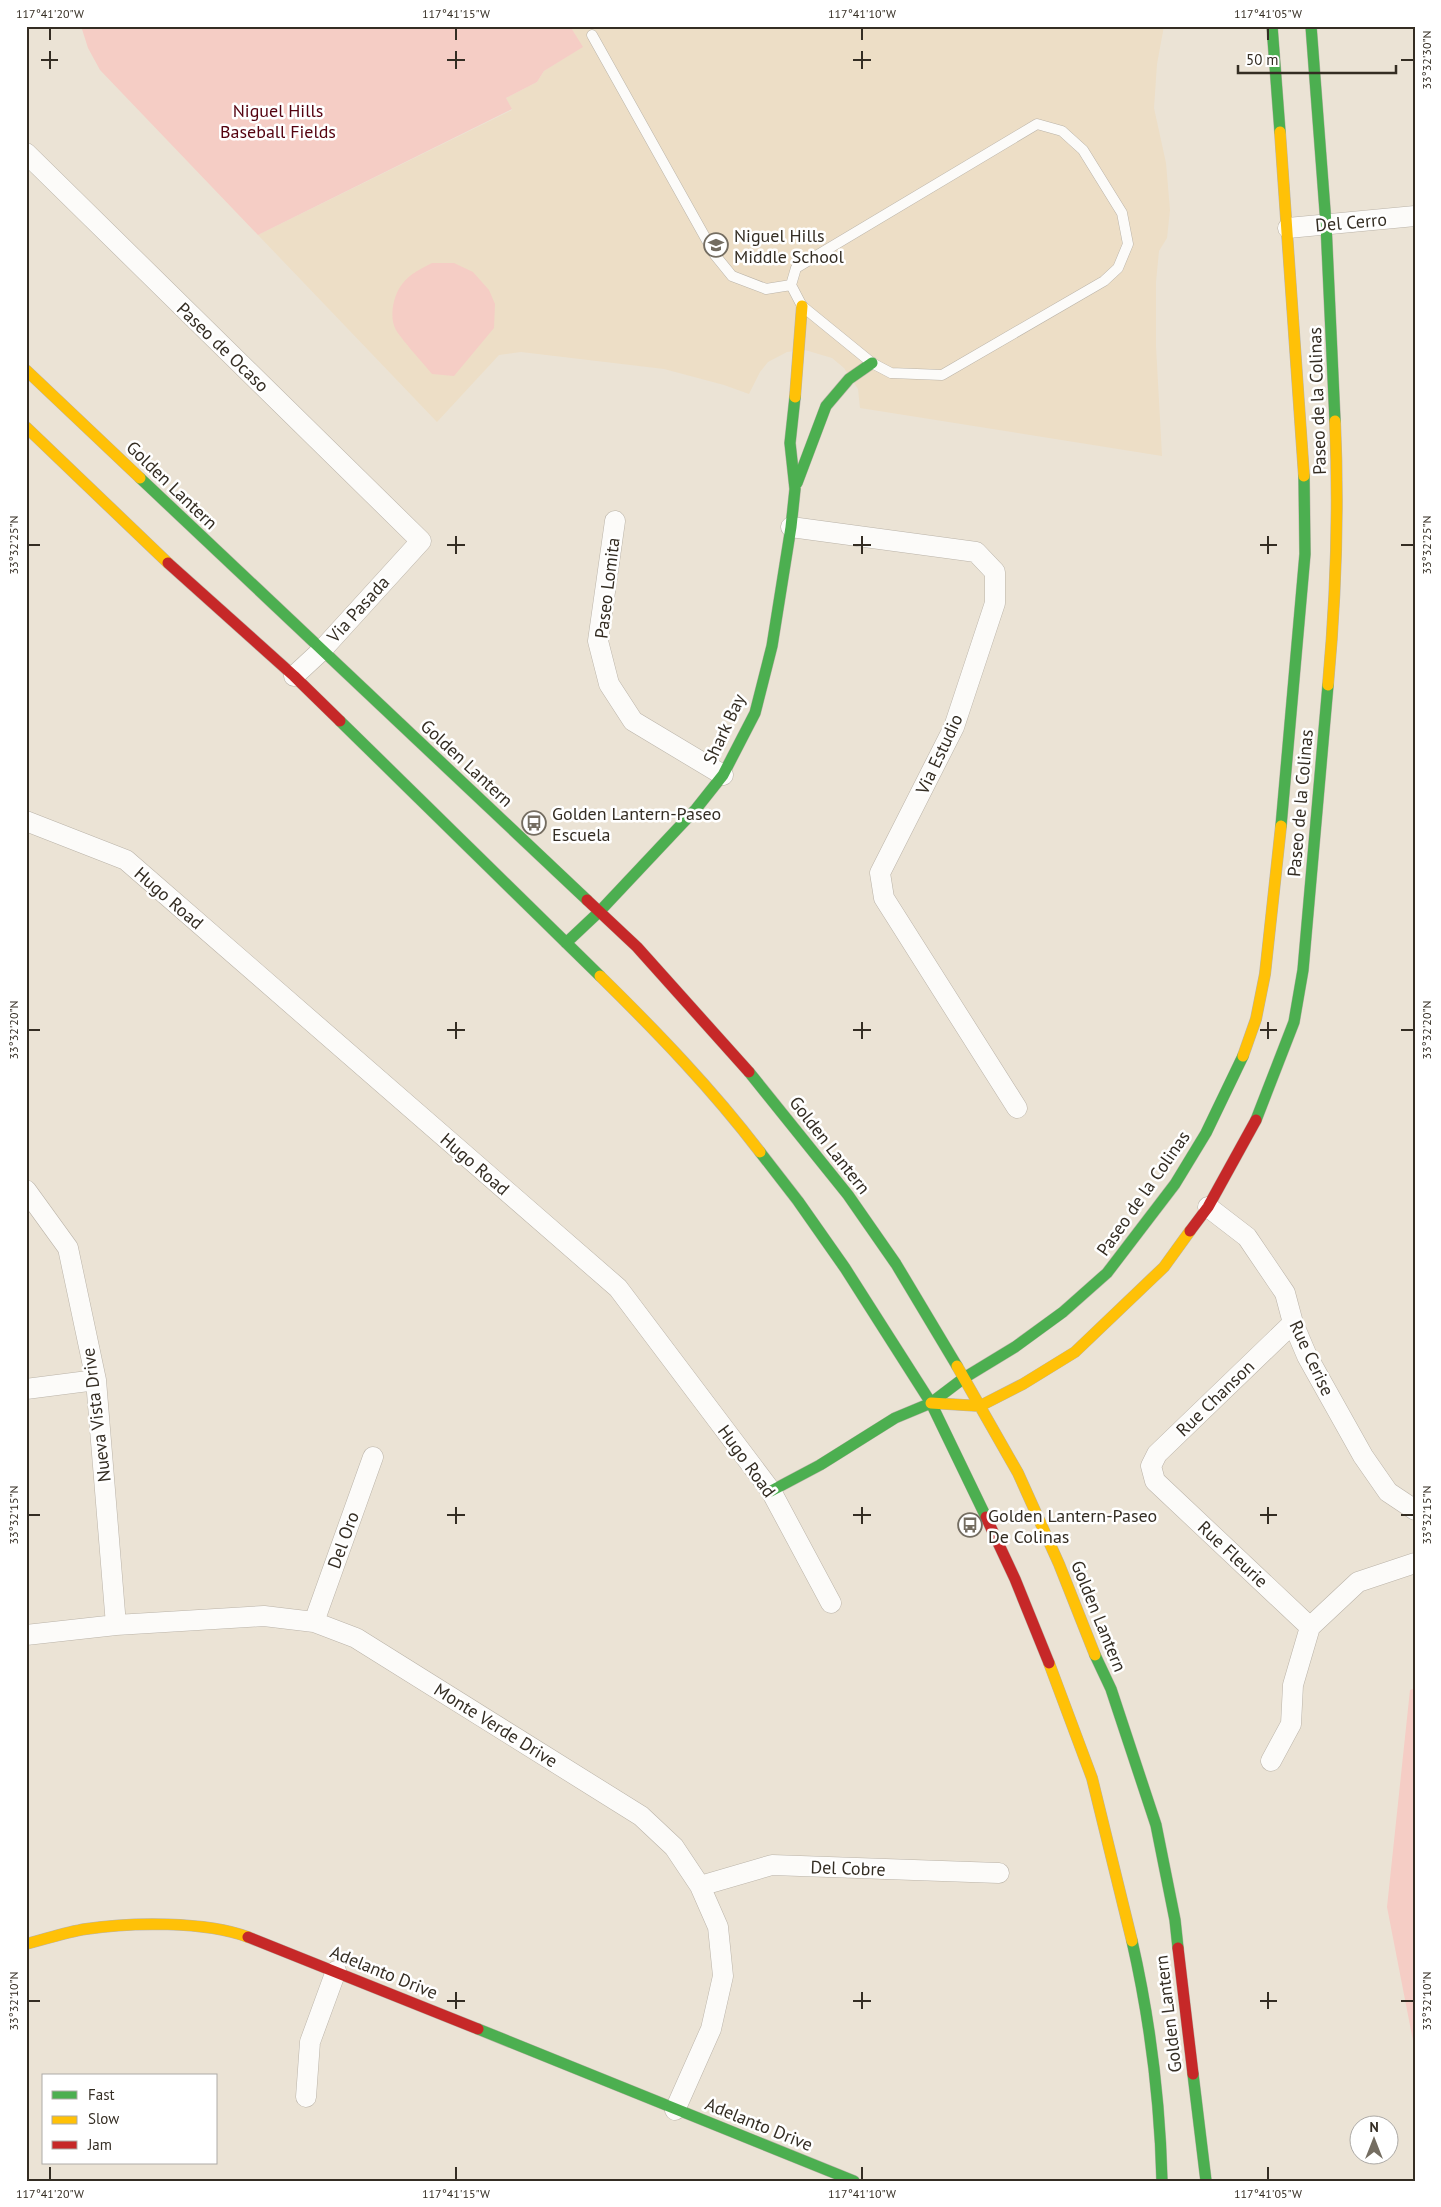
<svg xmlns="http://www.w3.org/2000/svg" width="1441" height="2207" font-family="'PT Sans',sans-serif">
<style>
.built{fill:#eddec6}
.green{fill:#f5cdc5}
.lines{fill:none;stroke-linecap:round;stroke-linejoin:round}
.lane-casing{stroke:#bab3a8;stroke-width:11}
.street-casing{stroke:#bab3a8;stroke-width:21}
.fast-casing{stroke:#bab3a8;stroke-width:12}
.slow-casing{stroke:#bab3a8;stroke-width:12}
.jam-casing{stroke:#bab3a8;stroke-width:12}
.lane{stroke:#fcfbf9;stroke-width:10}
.street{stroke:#fcfbf9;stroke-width:20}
.fast{stroke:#4caf50;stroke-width:11}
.slow{stroke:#ffc107;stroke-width:11}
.jam{stroke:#c62828;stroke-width:11}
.ticks{fill:none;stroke:#342d23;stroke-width:2}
.labels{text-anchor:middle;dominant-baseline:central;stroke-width:5;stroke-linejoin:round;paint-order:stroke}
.park-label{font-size:18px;fill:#54020f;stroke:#fff}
.street-label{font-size:18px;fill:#342d23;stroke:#fff}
.poi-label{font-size:18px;fill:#342d23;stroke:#fff;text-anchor:start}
.neatline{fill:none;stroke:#342d23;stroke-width:2}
.ticks-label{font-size:12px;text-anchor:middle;fill:#342d23}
</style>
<rect width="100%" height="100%" fill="#ebe3d5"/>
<path class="built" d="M570,26H1164L1157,64L1154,108L1166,163L1170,210L1167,238L1159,251L1156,282V346L1162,456L860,408L858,389L844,368L832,358L805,350L787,352L768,362L760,372L749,394L724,385L664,369L521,352L499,355L437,422L258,235L512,110L506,98L537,82L544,71L582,47Z"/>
<path class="green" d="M81,26H570L583,47L544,71L537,82L506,98L512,109L258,235L100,70L88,48Z
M432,263H454L473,272L489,290L495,304L494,328L454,376L432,374C424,364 399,337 395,328C389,315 394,293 403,283C410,274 422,268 432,263Z
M1415,1688V2051L1387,1907L1410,1690Z"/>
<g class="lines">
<g class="lane-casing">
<path id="lane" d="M592,35L715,255L732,276L766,289L791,285
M1037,124L1062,131L1083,150L1122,213L1128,244L1118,268L1104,281L942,375L891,373L872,363L802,306L791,285L796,268Z"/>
</g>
<g class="street-casing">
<path id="street" d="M26,153L421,541L321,651L294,676
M1288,228L1415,216
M615,521L598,641L609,684L633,721L723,775
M791,527L976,552L995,572V603L954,727L880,873L884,898L1017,1108
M26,821L126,860L618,1288L771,1491L831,1603
M26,1190L68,1248L96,1380L116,1625
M1208,1207L1247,1237L1285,1293L1293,1323L1307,1356L1363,1456L1388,1492L1415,1510
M1293,1323L1157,1454L1151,1466L1155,1481L1310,1627
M26,1389L96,1380
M314,1622L373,1457
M26,1635L116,1625L264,1616L314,1622L356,1638L641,1816L674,1847L700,1886L718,1927L723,1976L711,2029L675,2110
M1271,1761L1291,1724L1293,1685L1310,1627L1358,1582L1415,1563
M700,1886L772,1865L999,1873
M306,2097L310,2042L336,1971"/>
</g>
<g class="fast-casing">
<path id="fast" d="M1272,26L1280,132
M1311,26L1326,224L1335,421
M140,478L587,900
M797,483L826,406L849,379L872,363
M340,721L600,976
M1281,826L1305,554L1304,476
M566,943L600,911L696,809L723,775L755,713L772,646L791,527L795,489L790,443L795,397
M749,1072L848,1195L896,1264L957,1366
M1256,1120L1294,1022L1303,970L1328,685
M760,1152L798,1201L845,1268L931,1403L986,1517
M771,1491L820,1465L895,1418L931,1403L964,1378L1015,1347L1063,1312L1107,1273L1175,1184L1206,1133L1243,1056
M1095,1655L1111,1689L1156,1825L1175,1920L1178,1948
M1132,1941C1150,2020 1160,2101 1162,2181
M478,2029L854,2181
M1193,2074L1206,2181"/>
</g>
<g class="slow-casing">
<path id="slow" d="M1280,132L1304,476
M26,370L140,478
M795,397L802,306
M26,427L168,563
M1328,685C1336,597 1339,509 1335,421
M600,976C657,1032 712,1089 760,1152
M1243,1056L1256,1019L1265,974L1281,826
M957,1366L1018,1473L1059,1564L1095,1655
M931,1403L980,1406L1023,1384L1075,1352L1164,1267L1190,1231
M1049,1663L1092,1778L1132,1941
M26,1944C46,1939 66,1932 86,1929C131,1922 205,1921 248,1937"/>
</g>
<g class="jam-casing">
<path id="jam" d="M168,563L294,676L340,721
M587,900L637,947L749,1072
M1190,1231L1208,1207L1256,1120
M986,1517L1015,1579L1049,1663
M248,1937L478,2029
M1178,1948L1193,2074"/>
</g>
<use href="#lane" class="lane"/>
<use href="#street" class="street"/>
<use href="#fast" class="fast"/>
<use href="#slow" class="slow"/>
<use href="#jam" class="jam"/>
</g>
<path class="ticks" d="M50,28V40M456,28V40M862,28V40M1268,28V40M50,51V69M456,51V69M862,51V69M41,60H58M447,60H465M853,60H871M1401,60H1414M456,536V554M862,536V554M1268,536V554M28,545H40M447,545H465M853,545H871M1260,545H1277M1401,545H1414M456,1022V1039M862,1022V1039M1268,1022V1039M28,1030H40M447,1030H465M853,1030H871M1260,1030H1277M1401,1030H1414M456,1507V1524M862,1507V1524M1268,1507V1524M28,1515H40M447,1515H465M853,1515H871M1260,1515H1277M1401,1515H1414M456,1992V2009M862,1992V2009M1268,1992V2009M28,2001H40M447,2001H465M853,2001H871M1260,2001H1277M1401,2001H1414M50,2167V2180M456,2167V2180M862,2167V2180M1268,2167V2180"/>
<defs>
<g id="school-ring" transform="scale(1.25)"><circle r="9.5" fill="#fff" stroke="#746d61" stroke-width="1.5"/><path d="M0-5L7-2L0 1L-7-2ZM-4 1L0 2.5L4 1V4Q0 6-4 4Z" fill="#746d61"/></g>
<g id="bus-ring" transform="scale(1.25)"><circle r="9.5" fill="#fff" stroke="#746d61" stroke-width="1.5"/><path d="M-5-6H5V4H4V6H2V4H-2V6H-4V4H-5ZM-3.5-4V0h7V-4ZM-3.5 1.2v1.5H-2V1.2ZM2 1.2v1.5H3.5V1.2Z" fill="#746d61"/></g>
</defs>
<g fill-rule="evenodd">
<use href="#school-ring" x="716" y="245"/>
<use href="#bus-ring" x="534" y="823"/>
<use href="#bus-ring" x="970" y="1525"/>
</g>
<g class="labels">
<g class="park-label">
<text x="278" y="110">Niguel Hills<tspan x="278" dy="21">Baseball Fields</tspan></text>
</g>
<g class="street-label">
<text transform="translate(1351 222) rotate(-5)">Del Cerro</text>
<text transform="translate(223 347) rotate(44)">Paseo de Ocaso</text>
<text transform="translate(1317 401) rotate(-92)">Paseo de la Colinas</text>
<text transform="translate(172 485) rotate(44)">Golden Lantern</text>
<text transform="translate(607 588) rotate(-83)">Paseo Lomita</text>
<text transform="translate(358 609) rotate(-48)">Via Pasada</text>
<text transform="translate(724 729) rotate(-65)">Shark Bay</text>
<text transform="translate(939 754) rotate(-65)">Via Estudio</text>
<text transform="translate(467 763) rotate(43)">Golden Lantern</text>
<text transform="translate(1300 803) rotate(-85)">Paseo de la Colinas</text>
<text transform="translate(169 898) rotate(41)">Hugo Road</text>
<text transform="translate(830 1145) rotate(52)">Golden Lantern</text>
<text transform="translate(475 1164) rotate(41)">Hugo Road</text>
<text transform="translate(1143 1193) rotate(-55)">Paseo de la Colinas</text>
<text transform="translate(1312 1358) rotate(65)">Rue Cerise</text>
<text transform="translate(1215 1398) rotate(-44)">Rue Chanson</text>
<text transform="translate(96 1415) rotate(-97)">Nueva Vista Drive</text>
<text transform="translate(747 1461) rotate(54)">Hugo Road</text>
<text transform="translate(343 1540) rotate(-70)">Del Oro</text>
<text transform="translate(1233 1554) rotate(43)">Rue Fleurie</text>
<text transform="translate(1099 1616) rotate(68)">Golden Lantern</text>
<text transform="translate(496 1725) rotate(32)">Monte Verde Drive</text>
<text transform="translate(848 1868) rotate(2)">Del Cobre</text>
<text transform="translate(384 1972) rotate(22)">Adelanto Drive</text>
<text transform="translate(1168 2014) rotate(-97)">Golden Lantern</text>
<text transform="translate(759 2124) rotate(22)">Adelanto Drive</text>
</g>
<g class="poi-label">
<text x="734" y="235">Niguel Hills<tspan x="734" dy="21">Middle School</tspan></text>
<text x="552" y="813">Golden Lantern-Paseo<tspan x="552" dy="21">Escuela</tspan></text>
<text x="988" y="1515">Golden Lantern-Paseo<tspan x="988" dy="21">De Colinas</tspan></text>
</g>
</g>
<rect width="1441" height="2207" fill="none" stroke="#ffffff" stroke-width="55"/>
<rect x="42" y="2074" width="175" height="90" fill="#ffffff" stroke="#aeaba7"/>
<rect x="52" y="2091" width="25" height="8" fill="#4caf50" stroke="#aeaba7"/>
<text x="88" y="2100" font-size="15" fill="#342d23">Fast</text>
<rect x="52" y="2116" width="25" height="8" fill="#ffc107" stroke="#aeaba7"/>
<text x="88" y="2124" font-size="15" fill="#342d23">Slow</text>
<rect x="52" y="2141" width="25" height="8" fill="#c62828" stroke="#aeaba7"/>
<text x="88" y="2150" font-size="15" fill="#342d23">Jam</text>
<g transform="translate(1374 2140)"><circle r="24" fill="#ffffff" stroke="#aeaba7"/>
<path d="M0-4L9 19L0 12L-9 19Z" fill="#746d61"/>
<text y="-8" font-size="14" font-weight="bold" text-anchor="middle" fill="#342d23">N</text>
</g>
<path d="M1238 65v8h158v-8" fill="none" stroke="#342d23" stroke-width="2.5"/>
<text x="1246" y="65" font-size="15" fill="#342d23" stroke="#ffffff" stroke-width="4" paint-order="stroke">50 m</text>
<rect x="28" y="28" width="1386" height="2152" class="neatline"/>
<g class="ticks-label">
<text x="50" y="18">117°41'20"W</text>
<text x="456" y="18">117°41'15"W</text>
<text x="862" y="18">117°41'10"W</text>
<text x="1268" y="18">117°41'05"W</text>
<text transform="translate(1427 60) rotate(-90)" y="4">33°32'30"N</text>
<text transform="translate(14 545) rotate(-90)" y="4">33°32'25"N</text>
<text transform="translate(1427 545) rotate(-90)" y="4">33°32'25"N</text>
<text transform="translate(14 1030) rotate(-90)" y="4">33°32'20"N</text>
<text transform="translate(1427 1030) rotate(-90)" y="4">33°32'20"N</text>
<text transform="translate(14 1515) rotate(-90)" y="4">33°32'15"N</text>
<text transform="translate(1427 1515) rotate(-90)" y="4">33°32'15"N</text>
<text transform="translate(14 2001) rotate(-90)" y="4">33°32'10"N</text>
<text transform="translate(1427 2001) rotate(-90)" y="4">33°32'10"N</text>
<text x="50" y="2198">117°41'20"W</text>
<text x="456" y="2198">117°41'15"W</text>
<text x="862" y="2198">117°41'10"W</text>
<text x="1268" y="2198">117°41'05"W</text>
</g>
</svg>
